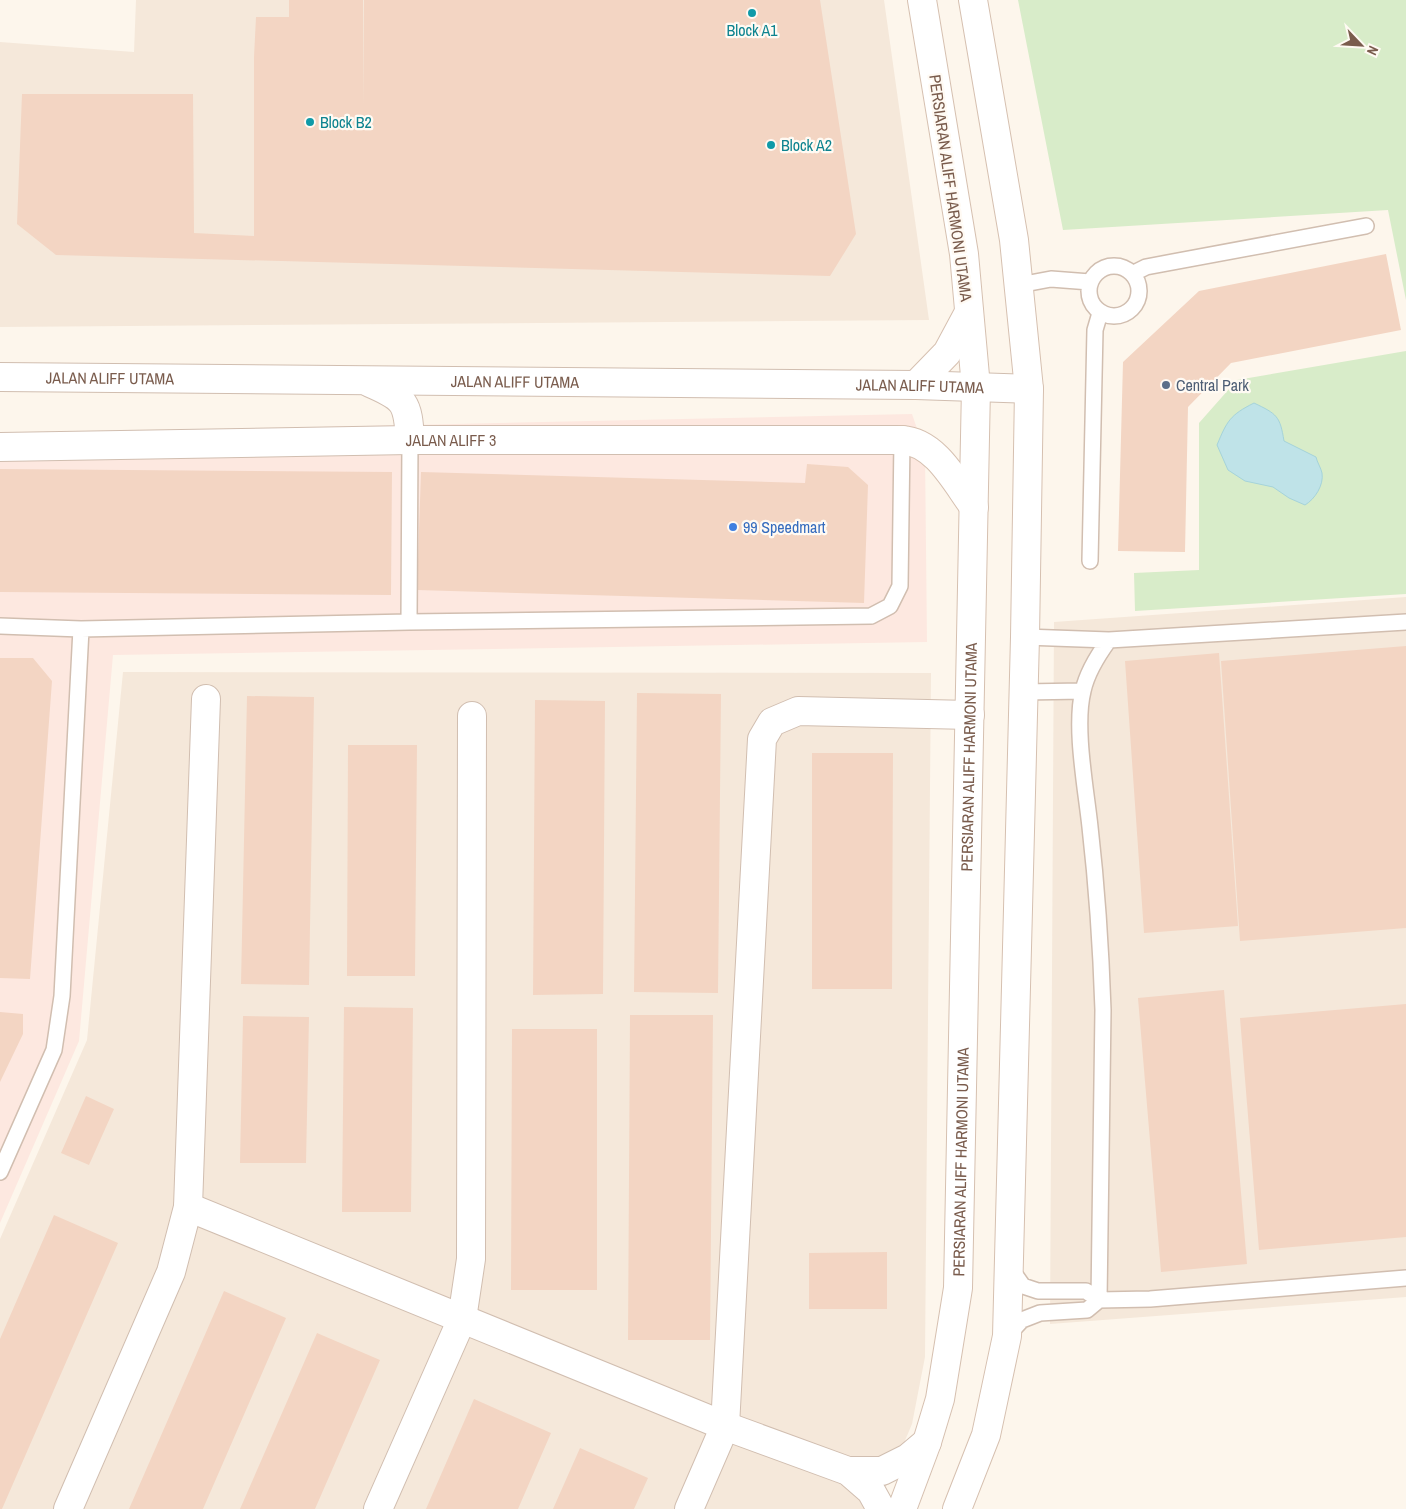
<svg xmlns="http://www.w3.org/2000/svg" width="1406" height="1509" font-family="'Archivo Narrow',sans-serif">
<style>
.residential{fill:#f5e8da}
.commercial{fill:#fde8e0}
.green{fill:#d8ecc9}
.water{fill:#bfe3e8;stroke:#a5d3da}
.building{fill:#f3d5c3}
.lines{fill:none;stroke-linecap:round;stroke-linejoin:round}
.lane-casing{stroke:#d1beb0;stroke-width:18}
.street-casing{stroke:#d1beb0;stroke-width:30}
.secondary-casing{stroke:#d6c0b0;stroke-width:30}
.lane{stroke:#fff;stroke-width:15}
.street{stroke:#fff;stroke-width:28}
.secondary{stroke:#fff;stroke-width:28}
.culture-dot{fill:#0f9aa8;stroke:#fffaf3;stroke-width:2}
.service-dot{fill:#5c6f8a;stroke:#fffaf3;stroke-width:2}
.shop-dot{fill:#3f7fe0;stroke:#fffaf3;stroke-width:2}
.labels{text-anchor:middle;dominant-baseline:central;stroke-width:4.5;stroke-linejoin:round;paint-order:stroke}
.culture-label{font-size:16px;fill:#0d838f;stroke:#fffaf3;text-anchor:start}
.street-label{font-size:16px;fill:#7a5c4d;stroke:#fffaf3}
.service-label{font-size:16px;fill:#4e5e75;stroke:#fffaf3;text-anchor:start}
.shop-label{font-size:16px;fill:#366cbe;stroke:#fffaf3;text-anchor:start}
</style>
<rect width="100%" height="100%" fill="#fdf6ec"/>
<path class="residential" d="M136,0H884L929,320L0,327V42L134,52Z
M1406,597V1297L1050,1324L1054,622Z
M123,672L931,673L925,1357L912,1424L876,1509H0V1239L87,1040Z"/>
<path class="commercial" d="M912,414L925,452L927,642L113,655L79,1041L0,1223V434Z"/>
<path class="green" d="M1018,0H1406V300L1388,210L1063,230Z
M1406,351V594L1135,611L1134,573L1199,570V423L1237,380Z"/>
<path class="water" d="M1254,403C1277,414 1280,416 1284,441L1316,457C1317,462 1321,468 1322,473C1324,485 1315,499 1305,505L1289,498L1273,487L1245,481L1228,470L1217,445C1227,421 1230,415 1254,403Z"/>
<path class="building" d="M289,0H363L364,106V0H820L856,234L830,276L56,255L17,224L22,94H193L194,233L254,236V57L256,17H289Z
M1386,254L1401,330L1231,363L1188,407L1185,552L1118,551L1123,362L1199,291Z
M807,464L848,467L868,485L864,603L417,590L421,472L805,483Z
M0,469L392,472L391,595L0,592Z
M1406,646V928L1240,941L1221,661Z
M1219,653L1238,926L1144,933L1125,661Z
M0,658H33L52,681L30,979L0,978Z
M637,693L721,694L718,993L634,992Z
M247,696L314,697L309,985L241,984Z
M535,700L605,701L603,994L533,995Z
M348,745H417L415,976H347Z
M812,753H893L892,989H812Z
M1224,990L1247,1264L1161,1272L1138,998Z
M1406,1004V1237L1259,1250L1240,1018Z
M344,1007L413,1008L411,1212H342Z
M0,1012L23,1014V1034L0,1082Z
M630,1015H713L710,1340H628Z
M243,1016L309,1017L306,1163H240Z
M512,1029H597V1290H511Z
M86,1096L114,1109L89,1165L61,1153Z
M54,1215L118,1243L2,1509H0V1339Z
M887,1252V1309H809V1253Z
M224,1291L286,1318L203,1509H129Z
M317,1333L380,1360L315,1509H240Z
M474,1399L551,1433L518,1509H426Z
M580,1448L648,1478L634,1509H553Z"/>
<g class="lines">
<g class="lane-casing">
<path id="lane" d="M1089 291a25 25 0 1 1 50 0a25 25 0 1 1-50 0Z
M1132,274L1146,267L1366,226
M1019,285L1051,279L1090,282
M1090,561L1095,330L1100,313
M409,622L410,440
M0,626L81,629L409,622L871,616L890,606L900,586L902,440
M1025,637L1109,640L1406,622
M1023,692L1083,691
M0,1172L54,1050L62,996L81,629
M1011,1269L1023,1286L1038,1291H1086L1099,1300
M1099,1300L1103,1010C1101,949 1097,888 1090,827C1086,789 1074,727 1083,691C1087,672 1098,655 1109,640
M1008,1335L1022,1320L1040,1313L1087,1310L1099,1300L1150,1299L1406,1278"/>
</g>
<g class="street-casing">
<g id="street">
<path id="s1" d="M0,377L916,385L1029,389"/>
<path d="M370,383C405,398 408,402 410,440"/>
<path id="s2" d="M0,447L410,440H902"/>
<path d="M188,1207L725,1426L848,1471L871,1491L881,1509"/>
<path d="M848,1471H882L908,1458L927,1442"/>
<path d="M68,1509L171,1272L188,1207L206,699"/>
<path d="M378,1509L462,1319L471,1259L472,716"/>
<path d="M689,1509L725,1426L762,739L772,722L798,711L970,715"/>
</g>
</g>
<g class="secondary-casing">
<g id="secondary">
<path d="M916,385L947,353L969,312"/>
<path d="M902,440C936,442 956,483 974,507"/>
<path id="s3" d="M902,1509L927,1442L940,1399L958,1288L976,387L964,254L922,0"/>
<path d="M957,1509L986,1435L1007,1336L1025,637L1029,389L1014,240L973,0"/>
</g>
</g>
<use href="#lane" class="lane"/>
<use href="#street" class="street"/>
<use href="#secondary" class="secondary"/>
</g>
<g class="culture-dot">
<circle cx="752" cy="13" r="5"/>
<circle cx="310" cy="122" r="5"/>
<circle cx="771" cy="145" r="5"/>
</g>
<circle class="service-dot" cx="1166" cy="385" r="5"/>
<circle class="shop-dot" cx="733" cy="527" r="5"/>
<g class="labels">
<g class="culture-label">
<text x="752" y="30" text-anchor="middle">Block A1</text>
<text x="320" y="122">Block B2</text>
<text x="781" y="145">Block A2</text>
</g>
<g class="street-label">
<text transform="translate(951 188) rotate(82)">PERSIARAN ALIFF HARMONI UTAMA</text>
<text stroke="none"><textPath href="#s1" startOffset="110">JALAN ALIFF UTAMA</textPath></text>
<text stroke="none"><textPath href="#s1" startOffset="515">JALAN ALIFF UTAMA</textPath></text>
<text stroke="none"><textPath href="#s1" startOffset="920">JALAN ALIFF UTAMA</textPath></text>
<text stroke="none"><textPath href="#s2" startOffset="451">JALAN ALIFF 3</textPath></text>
<text stroke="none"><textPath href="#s3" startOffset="760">PERSIARAN ALIFF HARMONI UTAMA</textPath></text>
<text stroke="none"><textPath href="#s3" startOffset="355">PERSIARAN ALIFF HARMONI UTAMA</textPath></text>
</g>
<g class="service-label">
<text x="1176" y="385">Central Park</text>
</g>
<g class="shop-label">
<text x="743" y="527">99 Speedmart</text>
</g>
</g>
<g transform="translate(1361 45) rotate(115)" stroke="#fffaf3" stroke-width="4" paint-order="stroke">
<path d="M0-4L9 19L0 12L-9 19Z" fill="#7a5c4d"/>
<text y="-8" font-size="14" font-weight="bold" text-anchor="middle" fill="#7a5c4d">N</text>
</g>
</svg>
